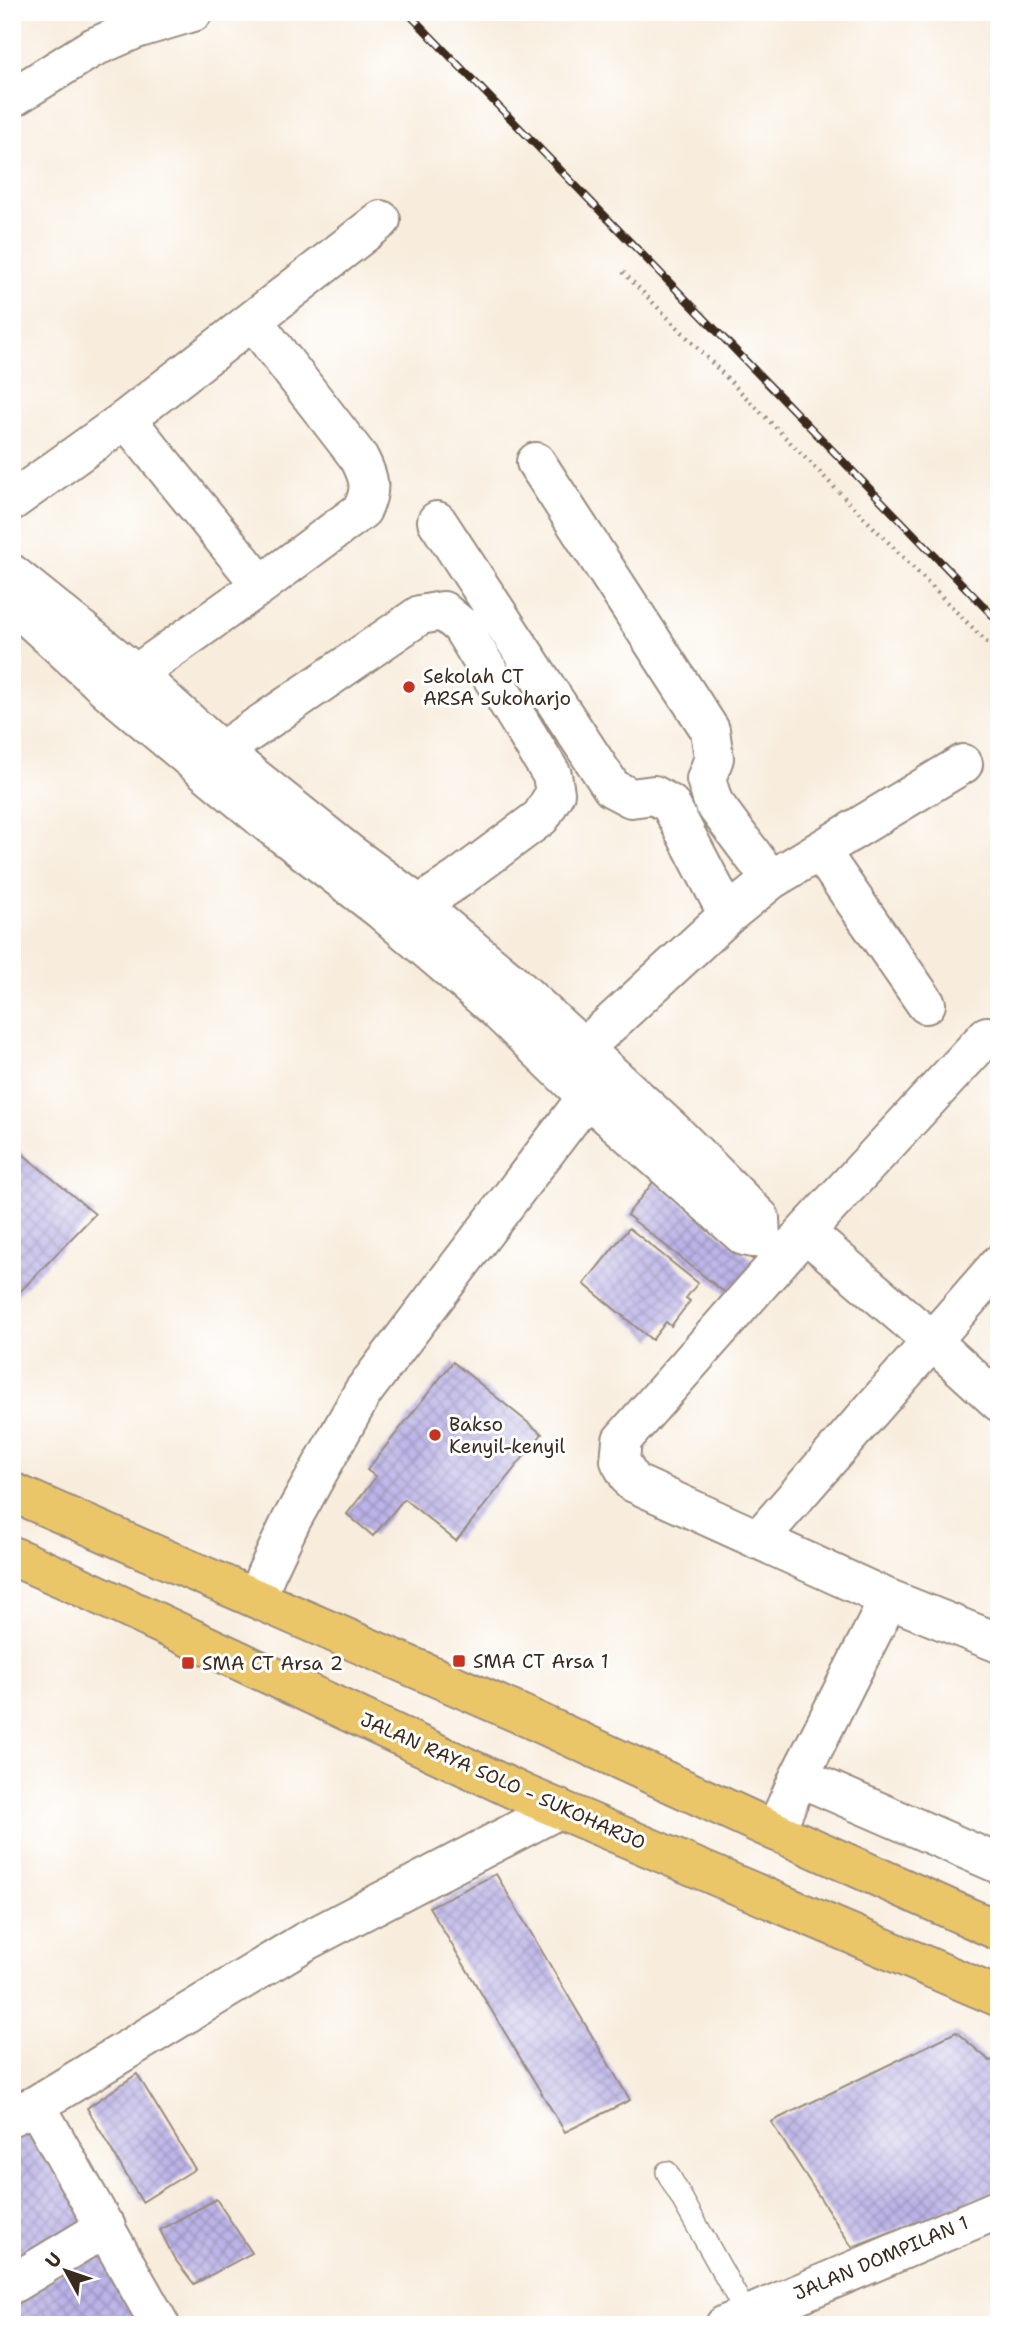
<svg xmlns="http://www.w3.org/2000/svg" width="1011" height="2337" font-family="'Shantell Sans',sans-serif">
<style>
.building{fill:url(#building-cross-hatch)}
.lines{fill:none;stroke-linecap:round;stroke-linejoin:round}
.service-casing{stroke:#9a8c7e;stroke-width:24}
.minor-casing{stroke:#9a8c7e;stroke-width:42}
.primary-casing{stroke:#9a8c7e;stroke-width:42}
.path{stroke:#9a8c7e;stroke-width:4.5;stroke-dasharray:2 5;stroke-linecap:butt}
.service{stroke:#fff;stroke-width:21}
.minor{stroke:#fff;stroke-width:38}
.primary{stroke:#ebc669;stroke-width:38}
.rail-casing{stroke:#3b2a1e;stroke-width:8}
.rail{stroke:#fff;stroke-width:5;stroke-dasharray:16;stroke-linecap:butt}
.poi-dot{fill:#c8321e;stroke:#fff;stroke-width:2.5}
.labels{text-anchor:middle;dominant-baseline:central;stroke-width:6;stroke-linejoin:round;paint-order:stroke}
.poi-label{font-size:19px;fill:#3b2a1e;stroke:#fff;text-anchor:start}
.street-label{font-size:19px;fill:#3b2a1e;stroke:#fff}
</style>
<defs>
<pattern id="building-cross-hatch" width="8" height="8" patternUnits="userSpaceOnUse" patternTransform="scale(1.75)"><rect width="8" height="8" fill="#bcb4e8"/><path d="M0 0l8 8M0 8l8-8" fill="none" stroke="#9a93bb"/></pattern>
</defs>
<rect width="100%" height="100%" fill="#fff"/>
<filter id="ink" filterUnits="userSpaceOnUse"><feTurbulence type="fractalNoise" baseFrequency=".0143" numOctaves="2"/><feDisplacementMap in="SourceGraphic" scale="14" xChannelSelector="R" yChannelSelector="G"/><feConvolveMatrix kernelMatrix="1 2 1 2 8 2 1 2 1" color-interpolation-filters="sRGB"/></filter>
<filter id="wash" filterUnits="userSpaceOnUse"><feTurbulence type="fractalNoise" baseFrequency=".00686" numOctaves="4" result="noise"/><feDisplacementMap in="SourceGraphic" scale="28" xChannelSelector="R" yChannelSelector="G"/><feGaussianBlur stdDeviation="1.57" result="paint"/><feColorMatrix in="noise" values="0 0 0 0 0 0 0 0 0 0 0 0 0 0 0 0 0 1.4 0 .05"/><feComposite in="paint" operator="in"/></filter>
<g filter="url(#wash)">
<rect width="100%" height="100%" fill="#f8eddd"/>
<g id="blocks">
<path class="building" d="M12,1145L95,1214L12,1300Z
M654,1181L766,1270L739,1304L627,1215Z
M629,1228L698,1283L686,1298L690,1301L671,1326L666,1322L652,1340L584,1284Z
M453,1362L542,1434L456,1541L404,1499L373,1536L347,1514L376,1477L367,1470Z
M496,1874L630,2100L565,2132L429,1907Z
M956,2032L990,2061L999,2058V2190L852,2247L771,2122Z
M137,2074L195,2169L142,2202L87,2108Z
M28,2130L88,2220L12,2264V2137Z
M216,2199L252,2253L194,2284L174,2258L160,2230Z
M100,2249L146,2325H12V2302Z"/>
</g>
</g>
<g filter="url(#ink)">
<use href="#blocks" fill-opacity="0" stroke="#9a8c7e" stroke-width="2"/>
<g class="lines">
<g class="service-casing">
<path id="service" d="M667,2172L747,2315"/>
</g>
<g class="minor-casing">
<path id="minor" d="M12,98L92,48L136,29L193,12
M253,321L359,458C370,479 372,489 362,510L261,585
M536,462L710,730L714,758L706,779L713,802L771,880L728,915L583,1049
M12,501L126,419L381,220
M437,521L612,788L631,798L654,795L670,804L728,915
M12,574L136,674L221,751L350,854L419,905L509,980L674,1132L760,1218L761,1239
M27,616L108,690L200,767L268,823L381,910L458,976L497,1010L587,1097L744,1236L753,1238
M114,687L136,674L261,585L126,419
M201,765L420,615L443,611L461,626L552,775L555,793L541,817L458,879L419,905
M820,851L926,1004
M771,880L963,764
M987,1036L805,1232L622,1440L620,1461L632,1482L889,1599L999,1643
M805,1232L931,1340L999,1402
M758,1540L999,1264
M258,1599L265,1576L291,1521L363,1392L587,1097
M799,1777L999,1864
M775,1831L799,1777L889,1599
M36,2105L160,2325
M12,2116L36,2105L306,1941L559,1809
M12,2284L106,2227
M725,2325L999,2209"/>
</g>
<g class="primary-casing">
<path id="primary" d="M12,1492L518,1713L775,1831L999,1931
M12,1556L69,1581L524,1794L999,1997"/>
</g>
<path class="path" d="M623,272L999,655"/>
<use href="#service" class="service"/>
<use href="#minor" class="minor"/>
<use href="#primary" class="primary"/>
<g class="rail-casing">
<path id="rail" d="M407,12L999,622"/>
</g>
<use href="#rail" class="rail"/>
</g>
</g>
<g class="poi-dot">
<circle cx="409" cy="687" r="7"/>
<circle cx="435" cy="1435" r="7"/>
<rect x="452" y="1654" width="14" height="14" rx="3.5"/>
<rect x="181" y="1656" width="14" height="14" rx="3.5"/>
</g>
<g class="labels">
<g class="poi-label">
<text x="423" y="676">Sekolah CT<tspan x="423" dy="22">ARSA Sukoharjo</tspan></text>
<text x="449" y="1424">Bakso<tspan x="449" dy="22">Kenyil-kenyil</tspan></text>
<text x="473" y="1661">SMA CT Arsa 1</text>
<text x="202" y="1663">SMA CT Arsa 2</text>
</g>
<g class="street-label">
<text transform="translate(503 1781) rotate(24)">JALAN RAYA SOLO - SUKOHARJO</text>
<text transform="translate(881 2258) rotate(-23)">JALAN DOMPILAN 1</text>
</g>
</g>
<rect width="1011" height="2337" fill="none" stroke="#fff" stroke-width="42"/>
<g transform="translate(66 2271) rotate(310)" stroke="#ffffff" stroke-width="5" paint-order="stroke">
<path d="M0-5L12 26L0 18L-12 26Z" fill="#3b2a1e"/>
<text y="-10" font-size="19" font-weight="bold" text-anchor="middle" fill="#3b2a1e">U</text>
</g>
</svg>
